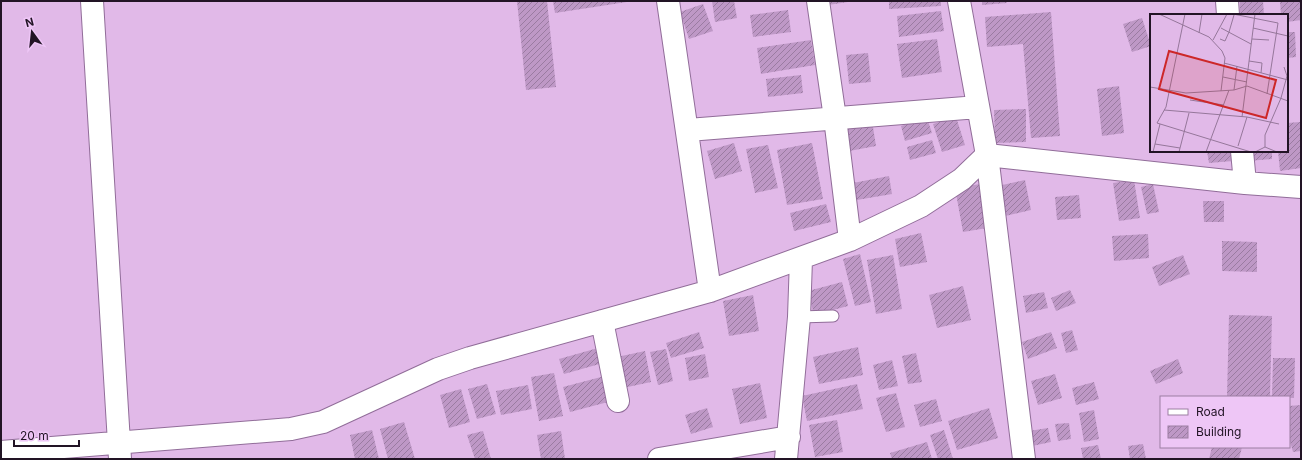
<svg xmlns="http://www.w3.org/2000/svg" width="1302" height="460" font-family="Inter,sans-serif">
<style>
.building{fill:url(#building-hatch)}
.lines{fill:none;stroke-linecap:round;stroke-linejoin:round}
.service-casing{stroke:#916d99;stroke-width:13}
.minor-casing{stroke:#916d99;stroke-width:24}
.service{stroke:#fff;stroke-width:11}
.minor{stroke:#fff;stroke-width:22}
.inset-road{fill:none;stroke:#95779a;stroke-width:1}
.view{fill:#cd2728;fill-opacity:0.15;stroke:#cd2728;stroke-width:2}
.inset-edge{fill:none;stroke:#221425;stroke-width:2}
</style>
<defs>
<pattern id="building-hatch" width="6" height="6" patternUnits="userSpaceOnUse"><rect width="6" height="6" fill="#be98c6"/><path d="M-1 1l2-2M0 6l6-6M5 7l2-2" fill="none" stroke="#9a7ba1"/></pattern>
</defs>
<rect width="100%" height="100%" fill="#e1b9e8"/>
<path class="building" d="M517,1H547L556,87L526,90Z
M553,1H627V2L555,13Z
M712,1H734L737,18L715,22Z
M828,1H848V2L828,5Z
M889,1H941V6L889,9Z
M982,1H1006L1007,3L982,5Z
M1240,1H1263L1264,15H1240Z
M1280,1H1301V20L1287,22V15H1281Z
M703,4L713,31L689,39L680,12Z
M788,10L791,32L753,37L750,15Z
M941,11L944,31L899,37L897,16Z
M1051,12L1060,136L1031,138L1023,44L987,47L985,17Z
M1142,18L1151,46L1132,52L1123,24Z
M1287,32H1295L1296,57L1287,58Z
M937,39L942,72L902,78L897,44Z
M811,40L815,65L761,74L757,48Z
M868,53L871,82L849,84L846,55Z
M801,75L803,93L768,97L766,79Z
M1119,86L1124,133L1102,136L1097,89Z
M1287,88H1288L1289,109H1287Z
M1026,109V142L995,143L994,110Z
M956,117L965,145L942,152L933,124Z
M927,118L932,133L905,141L901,126Z
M872,121L876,146L844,152L839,127Z
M1300,122L1301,168L1280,171L1278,151H1287V123Z
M932,140L936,153L910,160L907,147Z
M734,143L742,171L715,179L707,151Z
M812,143L823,199L787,205L777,150Z
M768,145L778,188L755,193L746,149Z
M1207,151H1232L1233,161L1209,163Z
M1248,151H1272V159L1248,161Z
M889,176L892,194L851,201L848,184Z
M1025,180L1031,210L1005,216L998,186Z
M1134,180L1140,218L1119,221L1113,183Z
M980,184L987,228L963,232L955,188Z
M1153,184L1159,212L1147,214L1141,187Z
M1079,195L1081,218L1057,220L1055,197Z
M1203,201H1224V222H1204Z
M826,204L831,222L794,231L790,213Z
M921,233L927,262L900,267L895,239Z
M1148,234L1149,258L1114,261L1112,236Z
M1222,241L1257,242V272L1222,271Z
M860,254L871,302L855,306L843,259Z
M893,255L902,309L876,314L867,260Z
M1183,255L1190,274L1159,286L1152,267Z
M842,282L848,306L814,315L808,291Z
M963,286L971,320L937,328L929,295Z
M1070,290L1076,303L1056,311L1051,298Z
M1044,292L1048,308L1026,313L1023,296Z
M753,295L759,331L729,336L723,301Z
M1229,315L1272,316L1270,397H1227Z
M1072,330L1078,350L1066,353L1061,333Z
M699,332L704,348L671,358L666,343Z
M1051,332L1057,348L1028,359L1022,342Z
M858,347L863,375L819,384L813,357Z
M598,348L603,363L564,374L559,359Z
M666,349L673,381L658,385L650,352Z
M645,351L651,382L623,388L617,357Z
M916,353L922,382L908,384L902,356Z
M705,354L709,377L689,381L685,358Z
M1273,358H1295L1294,398L1272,397Z
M1178,359L1183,373L1156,384L1150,371Z
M892,360L898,386L879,390L873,365Z
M554,373L563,416L539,421L531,377Z
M1055,374L1062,398L1038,405L1031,381Z
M601,377L608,402L570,412L563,387Z
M1094,382L1099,399L1076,405L1072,388Z
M760,383L767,418L740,424L732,389Z
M487,384L496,414L477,419L468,389Z
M857,384L863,409L807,421L802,396Z
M528,385L532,409L501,415L496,391Z
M461,389L470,422L449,428L440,395Z
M896,393L905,427L886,432L876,398Z
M936,399L942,421L920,427L914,405Z
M1301,405V451L1293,452L1289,438V406Z
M707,408L713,427L691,434L685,415Z
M989,408L998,438L957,450L948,421Z
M1094,410L1099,439L1084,442L1079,413Z
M837,420L843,452L815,457L809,425Z
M404,422L415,459H388L380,429Z
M1069,423L1071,439L1058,441L1055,424Z
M1048,428L1051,442L1032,446L1029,431Z
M372,430L379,459H355L350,435Z
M944,430L953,459H938L930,435Z
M483,431L491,459H475L467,435Z
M561,431L565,459H541L537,435Z
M927,442L932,459H892L890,453Z
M1143,444L1146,459H1130L1128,446Z
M1098,445L1101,459H1083L1081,448Z
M1212,447H1242L1239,459H1209Z"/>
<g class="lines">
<g class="service-casing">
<path id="service" d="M799,317L833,316"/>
</g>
<g class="minor-casing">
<path id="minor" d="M92,1L120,459
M668,1L710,291
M818,1L835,118L850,240
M959,1L987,155L1024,459
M1227,1L1228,15
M688,130L978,107
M1242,151L1245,183
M602,321L618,401
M1,452L291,429L323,422L438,369L470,358L710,291L850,240L921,206L962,179L987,155L1245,183L1301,187
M659,459L789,437
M786,459L799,317L801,259"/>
</g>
<use href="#service" class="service"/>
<use href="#minor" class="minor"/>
</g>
<g transform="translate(1150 14)">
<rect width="138" height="138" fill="#e1b9e8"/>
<path class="inset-road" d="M9,0L59,23L72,37L75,44L71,77M35,0L16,93L7,109L101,138M83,0L128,9L117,80M71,14L101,30M103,14L138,22M79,18L84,1M49,19L52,0M70,25L75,27L79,18M102,25L119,26M63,26L77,0M99,47L112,49L111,59M74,49L138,66M73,63L97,68M0,73L36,79L84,76L97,72L138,87M84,76L87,52M40,86L74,91M14,96L97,103L129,110M92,103L105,0M5,130L30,134M88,132L97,103M115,133V121L131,84L137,62L134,53M3,138L10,110M29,138L39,99M56,138L79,76M105,138L115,133L127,138"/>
<path class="view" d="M19,37L126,66L116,104L9,75Z"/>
<rect width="138" height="138" class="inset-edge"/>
</g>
<rect width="1302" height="460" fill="none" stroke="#221425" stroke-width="4"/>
<rect x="1160" y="396" width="130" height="52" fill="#eec6f6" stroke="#9c7fa2"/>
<rect x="1168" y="409" width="20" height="6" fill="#ffffff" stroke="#9c7fa2"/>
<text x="1196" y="416" font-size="12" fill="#221425">Road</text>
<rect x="1168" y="426" width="20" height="12" fill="url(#building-hatch)" stroke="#9c7fa2"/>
<text x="1196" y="436" font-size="12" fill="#221425">Building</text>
<g transform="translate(32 32) rotate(345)" stroke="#eec6f6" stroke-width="3" paint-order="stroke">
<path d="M0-3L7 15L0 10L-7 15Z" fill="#221425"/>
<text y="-6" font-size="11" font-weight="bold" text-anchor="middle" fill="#221425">N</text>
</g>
<path d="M14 440v6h65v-6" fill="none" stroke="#221425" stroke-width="2"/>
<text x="20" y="440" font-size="12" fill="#221425" stroke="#eec6f6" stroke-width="3" paint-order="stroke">20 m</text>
</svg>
